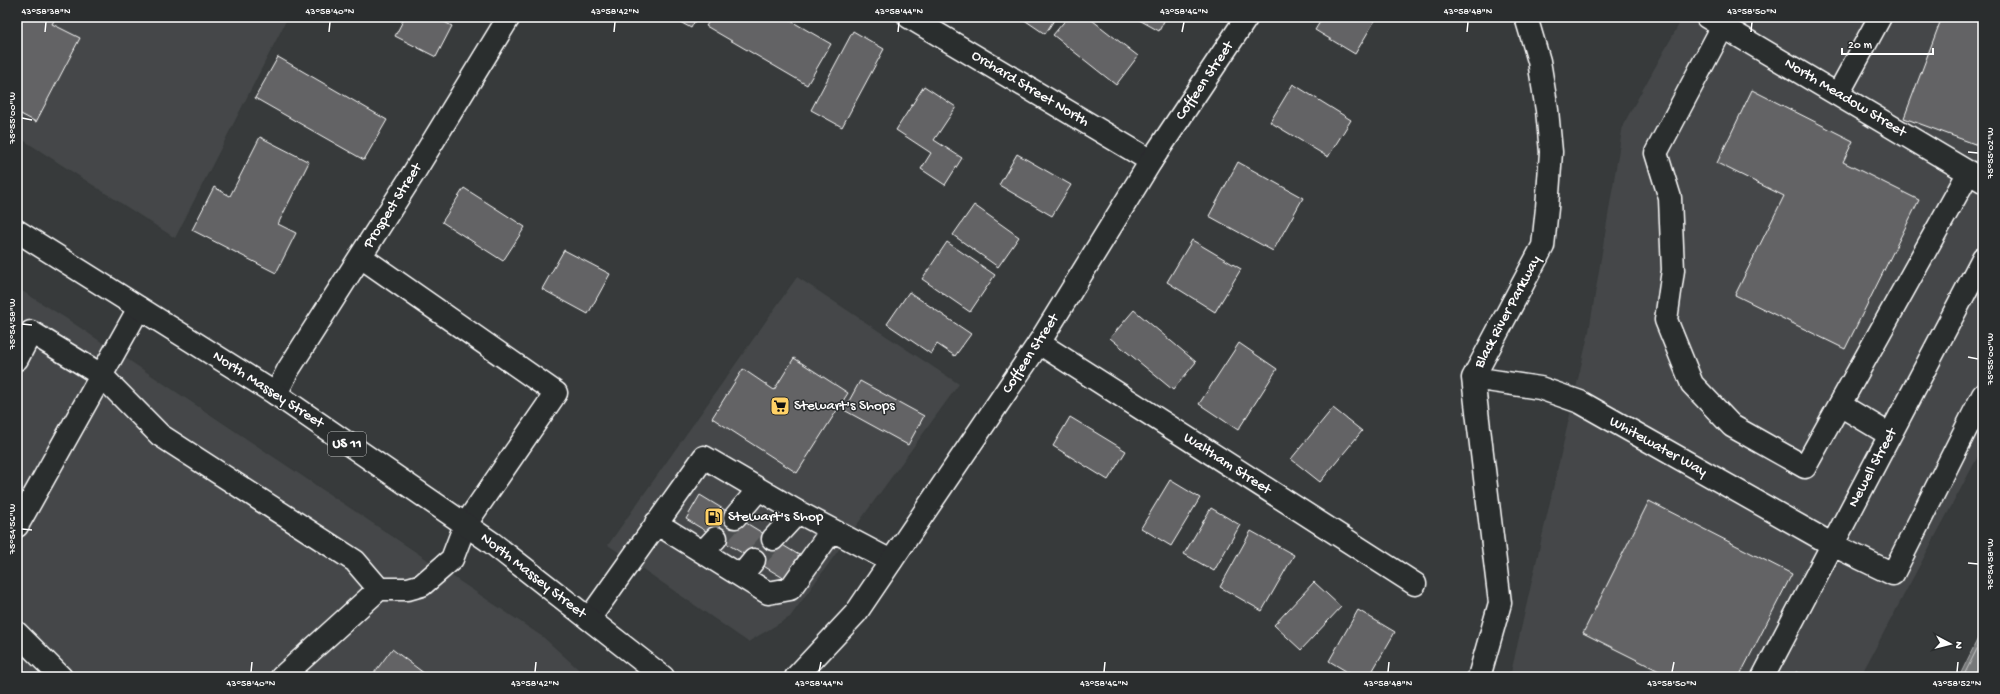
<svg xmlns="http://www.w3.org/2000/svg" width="2000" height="694" font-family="'Gochi Hand',sans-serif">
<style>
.built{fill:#444748}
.water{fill:#767879;stroke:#adaeaf}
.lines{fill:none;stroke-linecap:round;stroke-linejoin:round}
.shore{stroke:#c8c9c9;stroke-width:1}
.building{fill:#636465;stroke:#fff}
.minor-tunnel{stroke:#4b4e4f;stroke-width:22;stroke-dasharray:22 11;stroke-linecap:butt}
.minor-casing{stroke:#fff;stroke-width:25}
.major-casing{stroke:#fff;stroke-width:25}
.minor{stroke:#2a2d2e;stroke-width:22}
.major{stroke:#2a2d2e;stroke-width:22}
.ticks{fill:none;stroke:#fff;stroke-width:1.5}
.labels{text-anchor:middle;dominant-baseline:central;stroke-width:3;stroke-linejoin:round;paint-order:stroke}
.shield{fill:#2a2d2e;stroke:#bfc0c0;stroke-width:1}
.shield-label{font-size:14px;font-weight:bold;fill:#fff}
.street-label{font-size:15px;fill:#fff;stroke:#2a2d2e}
.poi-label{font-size:15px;fill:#fff;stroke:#2a2d2e;text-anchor:start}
.neatline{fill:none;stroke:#fff;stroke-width:1.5}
.ticks-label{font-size:10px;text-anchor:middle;fill:#fff}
</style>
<rect width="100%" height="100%" fill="#373a3b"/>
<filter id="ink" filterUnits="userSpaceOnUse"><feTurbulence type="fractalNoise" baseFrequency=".025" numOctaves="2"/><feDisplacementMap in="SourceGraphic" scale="8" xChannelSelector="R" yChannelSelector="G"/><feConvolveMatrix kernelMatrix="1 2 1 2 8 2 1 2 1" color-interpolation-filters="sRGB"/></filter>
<g filter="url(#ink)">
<path class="built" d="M17,17H288L175,238L17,136Z
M1683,17H1983V447L1860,677H1510L1589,331L1623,125Z
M797,277L959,384L790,617L748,642L608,545Z
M17,288L64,317L543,637L587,677H17Z"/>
<path class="water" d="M1983,628V677H1959Z"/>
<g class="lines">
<path class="shore" d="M1963,677L1983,637"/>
</g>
<path class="building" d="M17,17H56L52,24L80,38L36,122L17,112Z
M405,17H435L452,26L436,57L395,36Z
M671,17H697L691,28Z
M712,17H784L831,44L807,85L706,26Z
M1020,17H1056L1045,34Z
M1068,17H1088L1138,56L1116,85L1053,35Z
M1134,17H1166L1159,31Z
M1323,17H1377L1355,54L1315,30Z
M1942,17H1983V147L1904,118Z
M853,31L884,49L842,127L811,110Z
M278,57L387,120L364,160L255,98Z
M1293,84L1351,120L1328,157L1270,122Z
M924,86L956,107L934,140L962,158L945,185L921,169L931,153L896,130Z
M1752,90L1853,141L1843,162L1919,200L1845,349L1735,295L1784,196L1717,163Z
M260,137L309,162L278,224L296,233L276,273L192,230L214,187L230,196Z
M1017,154L1071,185L1052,216L999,185Z
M1238,162L1303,198L1273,251L1209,216Z
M464,188L525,227L503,261L442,222Z
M974,205L1019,237L998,267L953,235Z
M1192,240L1241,269L1215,312L1167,282Z
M947,242L995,275L970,312L922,279Z
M564,250L610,274L588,314L542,289Z
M909,292L971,334L955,356L937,344L931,354L887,324Z
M1134,310L1196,362L1173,390L1110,338Z
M1239,343L1277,369L1238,430L1199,404Z
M794,358L848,393L797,473L712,418L743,369L774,390Z
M860,381L924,416L908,445L844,410Z
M1333,408L1362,431L1320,482L1291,459Z
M1070,417L1126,451L1108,480L1053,446Z
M1170,480L1200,498L1171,546L1141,528Z
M700,495L799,555L785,579L686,519Z
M1649,501L1792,574L1739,677H1671L1583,633Z
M1211,508L1240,525L1214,571L1184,554Z
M1251,531L1294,555L1262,611L1220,587Z
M1314,582L1341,607L1301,650L1274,625Z
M1358,610L1395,632L1369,677H1356L1329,661Z
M392,649L429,677H371Z
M1796,672L1807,677H1794Z"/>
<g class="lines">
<path class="minor-tunnel" d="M716,538L735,517
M754,560L773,539"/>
<g class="minor-casing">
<path id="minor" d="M909,17L1151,161
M1707,17L1983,181
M1723,26L1656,153L1670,198L1673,270L1666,320L1692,384L1732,426L1805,467L1969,172
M1838,94L1880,17
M1039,343L1415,584
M17,359L31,332L101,375L160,435L355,561L379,589
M1473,378L1540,388L1580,402L1833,545L1893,574L1983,395
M276,394L288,370L413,174L509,17
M1840,405L1890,435
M735,517L758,490
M656,523L768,593L790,589L832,530
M17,526L139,308
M773,539L798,512
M703,552L716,538
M741,576L754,560
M589,619L704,457L798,512L891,561
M17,633L61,677
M282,677L379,589H408L422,585L452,559L465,525L556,393L361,257
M1479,677L1500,603L1473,378L1543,246L1547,208L1551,152L1547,110L1539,61L1526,17
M1763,677L1983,258"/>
</g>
<g class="major-casing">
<path id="major" d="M17,231L276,394L492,543L663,677
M796,677L856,613L1039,343L1151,161L1247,17"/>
</g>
<use href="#minor" class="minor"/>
<use href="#major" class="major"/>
</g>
</g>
<path class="ticks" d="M45,32L46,22M329,32L330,22M614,32L615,22M898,32L899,22M1182,32L1184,22M1467,32L1468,22M1751,32L1752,22M22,118L32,120M1968,152L1978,153M22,324L32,325M1968,357L1978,359M22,529L32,530M1968,563L1978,564M251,672L252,662M535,672L536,662M819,672L821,662M1104,672L1105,662M1388,672L1389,662M1672,672L1674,662M1957,672L1958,662"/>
<defs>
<g id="supermarket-square" transform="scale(1)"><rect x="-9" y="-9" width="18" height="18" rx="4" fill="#ffd166" stroke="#2a2d2e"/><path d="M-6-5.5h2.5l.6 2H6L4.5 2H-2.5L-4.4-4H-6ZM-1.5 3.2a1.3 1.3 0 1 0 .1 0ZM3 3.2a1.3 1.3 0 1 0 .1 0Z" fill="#111"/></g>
<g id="fuel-square" transform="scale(1)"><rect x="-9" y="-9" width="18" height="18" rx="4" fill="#ffd166" stroke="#2a2d2e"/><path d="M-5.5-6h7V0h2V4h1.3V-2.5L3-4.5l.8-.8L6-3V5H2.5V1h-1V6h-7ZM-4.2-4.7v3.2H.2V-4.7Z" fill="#111"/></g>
</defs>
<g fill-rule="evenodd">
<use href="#supermarket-square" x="780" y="406"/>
<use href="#fuel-square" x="714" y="517"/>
</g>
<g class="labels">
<rect class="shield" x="328" y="432" width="38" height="24" rx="3"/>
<g class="shield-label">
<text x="347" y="444">US 11</text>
</g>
<g class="street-label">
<text transform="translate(1205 81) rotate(-56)">Coffeen Street</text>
<text transform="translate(1030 89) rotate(31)">Orchard Street North</text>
<text transform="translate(1845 98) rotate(31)">North Meadow Street</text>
<text transform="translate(393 206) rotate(-58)">Prospect Street</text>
<text transform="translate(1508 312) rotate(-62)">Black River Parkway</text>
<text transform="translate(1031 354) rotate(-57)">Coffeen Street</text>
<text transform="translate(268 390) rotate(33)">North Massey Street</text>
<text transform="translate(1658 447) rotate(29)">Whitewater Way</text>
<text transform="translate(1227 464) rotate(33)">Waltham Street</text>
<text transform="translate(1873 468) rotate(-62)">Newell Street</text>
<text transform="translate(533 576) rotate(38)">North Massey Street</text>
</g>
<g class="poi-label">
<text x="794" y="406">Stewart's Shops</text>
<text x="728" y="517">Stewart's Shop</text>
</g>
</g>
<rect width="2000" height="694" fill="none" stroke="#2a2d2e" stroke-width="44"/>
<g transform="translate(1950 644) rotate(97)" stroke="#2a2d2e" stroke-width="3" paint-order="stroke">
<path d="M0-3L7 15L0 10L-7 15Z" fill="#ffffff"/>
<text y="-6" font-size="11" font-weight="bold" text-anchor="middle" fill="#ffffff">N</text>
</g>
<path d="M1842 48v6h91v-6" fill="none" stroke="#ffffff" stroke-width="2"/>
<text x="1848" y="48" font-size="12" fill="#ffffff" stroke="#2a2d2e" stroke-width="3" paint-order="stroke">20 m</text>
<rect x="22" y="22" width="1956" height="650" class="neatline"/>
<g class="ticks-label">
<text x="46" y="14">43°58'38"N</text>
<text x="330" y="14">43°58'40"N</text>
<text x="615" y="14">43°58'42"N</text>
<text x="899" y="14">43°58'44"N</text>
<text x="1184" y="14">43°58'46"N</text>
<text x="1468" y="14">43°58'48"N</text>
<text x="1752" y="14">43°58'50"N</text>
<text transform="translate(11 118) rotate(-90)" y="4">75°55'00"W</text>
<text transform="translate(1989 153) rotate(-90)" y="4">75°55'02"W</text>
<text transform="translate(11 324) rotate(-90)" y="4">75°54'58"W</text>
<text transform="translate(1989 359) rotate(-90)" y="4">75°55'00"W</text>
<text transform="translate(11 529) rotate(-90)" y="4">75°54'56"W</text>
<text transform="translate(1989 564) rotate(-90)" y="4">75°54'58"W</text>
<text x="251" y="686">43°58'40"N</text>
<text x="535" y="686">43°58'42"N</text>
<text x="819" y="686">43°58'44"N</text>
<text x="1104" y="686">43°58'46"N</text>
<text x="1388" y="686">43°58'48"N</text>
<text x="1672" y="686">43°58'50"N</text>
<text x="1957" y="686">43°58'52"N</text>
</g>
</svg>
